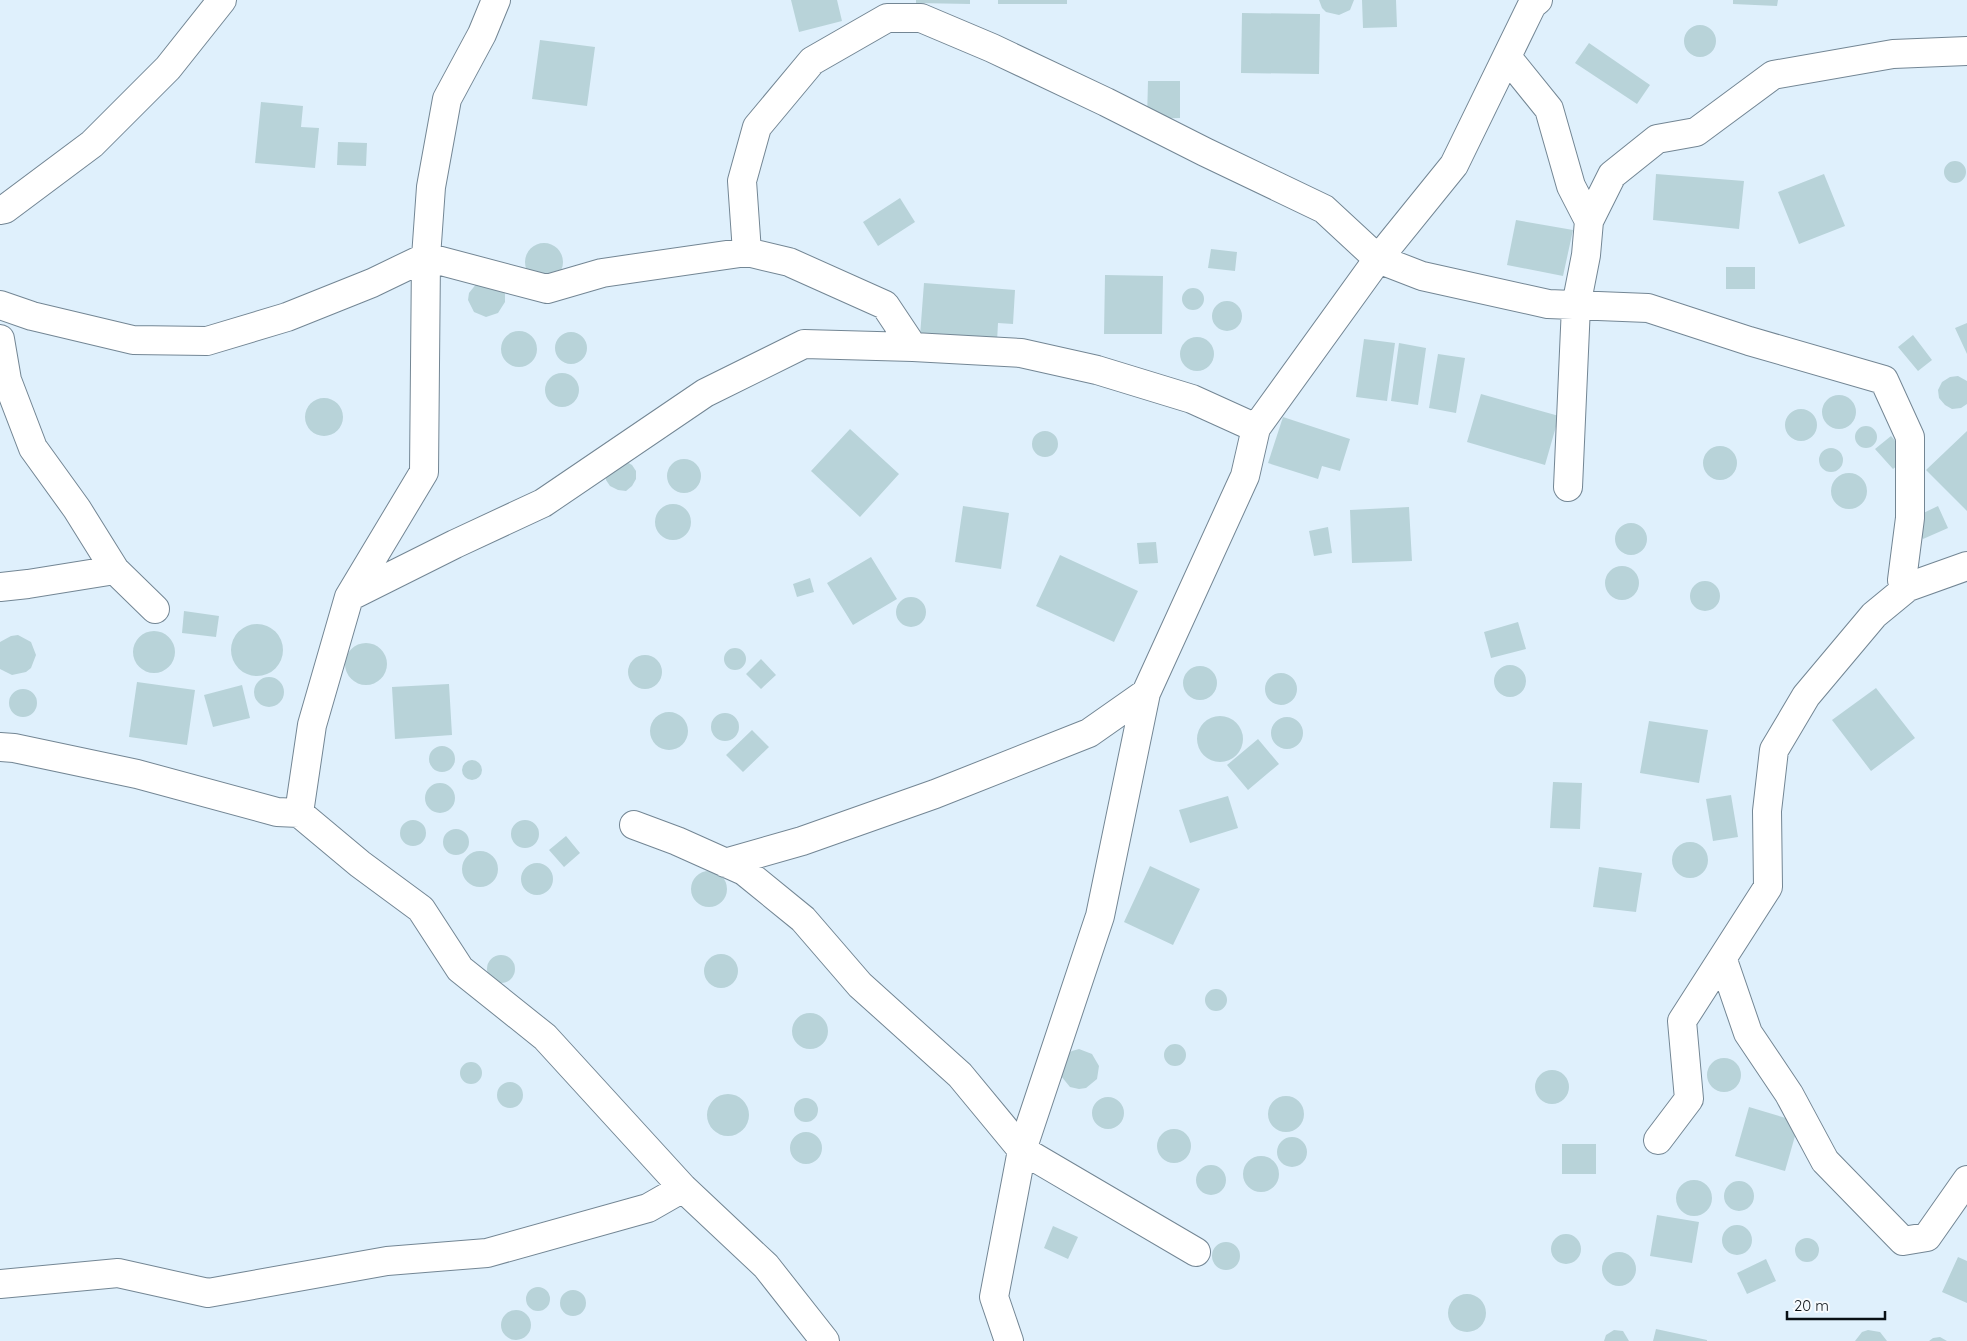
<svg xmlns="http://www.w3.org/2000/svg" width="1967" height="1341" font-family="Quicksand,sans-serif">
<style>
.building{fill:#b8d3d9}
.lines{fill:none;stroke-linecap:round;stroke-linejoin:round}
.minor-casing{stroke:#738694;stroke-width:30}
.minor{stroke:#fff;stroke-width:28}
</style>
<rect width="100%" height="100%" fill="#dff0fc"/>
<path class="building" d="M791,0H837L842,21L799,32Z
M916,0H970V4L916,3Z
M998,0H1067V4H998Z
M1319,0H1354L1350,10L1339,15L1326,12L1322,8Z
M1362,0H1396L1397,27L1363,28Z
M1733,0H1778L1777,6L1733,4Z
M1242,13L1320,14L1319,74L1241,73Z
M1684 41a16 16 0 1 1 32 0a16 16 0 1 1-32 0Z
M540,40L595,47L587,106L532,99Z
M1589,43L1650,85L1637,104L1575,63Z
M1148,81H1180V118L1147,119Z
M261,102L303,106L301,127L319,128L315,168L255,163Z
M338,142L367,143L366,166L337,165Z
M1944 172a11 11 0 1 1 22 0a11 11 0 1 1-22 0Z
M1656,174L1744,181L1739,229L1653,220Z
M1824,174L1845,226L1799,244L1778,192Z
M900,198L915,222L878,246L863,222Z
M1516,220L1573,230L1563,276L1507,265Z
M525 262a19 19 0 1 1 38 0a19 19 0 1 1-38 0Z
M1211,249L1237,252L1235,271L1208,268Z
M1726,267H1755V289H1726Z
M1105,275L1163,276L1162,334H1104Z
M477,283L503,288L505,294V302L498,313L486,317L474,312L468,300L469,293Z
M924,283L1015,290L1013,324L998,323L997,342L920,336Z
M1182 299a11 11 0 1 1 22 0a11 11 0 1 1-22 0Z
M1212 316a15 15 0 1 1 30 0a15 15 0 1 1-30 0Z
M1967,323V354L1955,328Z
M501 349a18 18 0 1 1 36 0a18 18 0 1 1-36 0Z
M555 348a16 16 0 1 1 32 0a16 16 0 1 1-32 0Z
M1913,335L1932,360L1918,371L1898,347Z
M1180 354a17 17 0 1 1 34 0a17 17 0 1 1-34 0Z
M1364,339L1395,343L1387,401L1356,397Z
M1399,343L1426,348L1418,405L1391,401Z
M1438,354L1465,358L1456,413L1429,408Z
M545 390a17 17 0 1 1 34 0a17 17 0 1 1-34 0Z
M1958,376L1967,381V404L1961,408L1952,409L1945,405L1939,398L1938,390L1942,382L1950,377Z
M1481,394L1559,416L1545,465L1467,442Z
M1822 412a17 17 0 1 1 34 0a17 17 0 1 1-34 0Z
M305 417a19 19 0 1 1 38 0a19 19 0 1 1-38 0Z
M1785 425a16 16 0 1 1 32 0a16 16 0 1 1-32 0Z
M1283,417L1350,439L1340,471L1322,466L1318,479L1268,463Z
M1855 437a11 11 0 1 1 22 0a11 11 0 1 1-22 0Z
M850,429L899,474L860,517L811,471Z
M1967,431V511L1926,470Z
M1032 444a13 13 0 1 1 26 0a13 13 0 1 1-26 0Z
M1891,436L1909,456L1893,469L1875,449Z
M1703 463a17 17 0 1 1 34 0a17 17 0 1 1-34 0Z
M1819 460a12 12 0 1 1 24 0a12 12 0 1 1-24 0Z
M667 476a17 17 0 1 1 34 0a17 17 0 1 1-34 0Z
M625,461L632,465L636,471V479L632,486L626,491L618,490L610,486L606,480V472Z
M1831 491a18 18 0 1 1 36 0a18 18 0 1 1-36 0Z
M655 522a18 18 0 1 1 36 0a18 18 0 1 1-36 0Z
M963,506L1009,513L1001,569L955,562Z
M1938,506L1948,528L1923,539L1913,518Z
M1409,507L1412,561L1352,563L1350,510Z
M1615 539a16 16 0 1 1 32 0a16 16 0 1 1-32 0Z
M1328,527L1332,553L1314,556L1309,531Z
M1156,542L1158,563L1139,564L1137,543Z
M1060,555L1138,591L1114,642L1036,606Z
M871,557L897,599L853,625L827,583Z
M1605 583a17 17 0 1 1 34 0a17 17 0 1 1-34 0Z
M810,578L814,592L797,597L793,584Z
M1690 596a15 15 0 1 1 30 0a15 15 0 1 1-30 0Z
M896 612a15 15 0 1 1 30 0a15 15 0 1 1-30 0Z
M184,611L219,616L216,637L182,633Z
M1518,622L1526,649L1491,658L1484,632Z
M231 650a26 26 0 1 1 52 0a26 26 0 1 1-52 0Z
M133 652a21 21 0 1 1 42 0a21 21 0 1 1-42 0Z
M18,635L31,642L36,655L31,668L26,672L12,675L0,669V642L11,636Z
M345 664a21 21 0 1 1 42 0a21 21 0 1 1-42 0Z
M724 659a11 11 0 1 1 22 0a11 11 0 1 1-22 0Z
M628 672a17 17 0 1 1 34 0a17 17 0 1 1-34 0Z
M761,659L776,675L761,689L746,674Z
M1494 681a16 16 0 1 1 32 0a16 16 0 1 1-32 0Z
M1183 683a17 17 0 1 1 34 0a17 17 0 1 1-34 0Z
M1265 689a16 16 0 1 1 32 0a16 16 0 1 1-32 0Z
M254 692a15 15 0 1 1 30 0a15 15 0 1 1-30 0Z
M137,682L195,690L187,745L129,737Z
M449,684L452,735L395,739L392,687Z
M242,685L250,718L213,727L204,695Z
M1876,688L1915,738L1871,771L1832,720Z
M9 703a14 14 0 1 1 28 0a14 14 0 1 1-28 0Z
M650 731a19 19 0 1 1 38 0a19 19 0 1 1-38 0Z
M711 727a14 14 0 1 1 28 0a14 14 0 1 1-28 0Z
M1197 739a23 23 0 1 1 46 0a23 23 0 1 1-46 0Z
M1271 733a16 16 0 1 1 32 0a16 16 0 1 1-32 0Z
M1649,721L1708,730L1699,783L1640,773Z
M752,730L769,747L743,772L726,755Z
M1258,739L1279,764L1248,790L1227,765Z
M429 759a13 13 0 1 1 26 0a13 13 0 1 1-26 0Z
M462 770a10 10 0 1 1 20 0a10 10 0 1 1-20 0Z
M1553,782L1582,783L1580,829L1550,828Z
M425 798a15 15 0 1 1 30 0a15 15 0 1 1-30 0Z
M1731,795L1738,837L1713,841L1706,799Z
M1228,796L1238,828L1190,843L1179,810Z
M400 833a13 13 0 1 1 26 0a13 13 0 1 1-26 0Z
M511 834a14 14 0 1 1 28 0a14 14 0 1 1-28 0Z
M443 842a13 13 0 1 1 26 0a13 13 0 1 1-26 0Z
M566,836L580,853L564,867L549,850Z
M1672 860a18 18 0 1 1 36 0a18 18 0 1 1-36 0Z
M462 869a18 18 0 1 1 36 0a18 18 0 1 1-36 0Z
M521 879a16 16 0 1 1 32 0a16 16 0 1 1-32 0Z
M1150,866L1200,889L1173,945L1124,922Z
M1599,867L1642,873L1636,912L1593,907Z
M691 889a18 18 0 1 1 36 0a18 18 0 1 1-36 0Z
M704 971a17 17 0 1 1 34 0a17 17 0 1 1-34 0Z
M487 969a14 14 0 1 1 28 0a14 14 0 1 1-28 0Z
M1205 1000a11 11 0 1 1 22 0a11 11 0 1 1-22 0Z
M792 1031a18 18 0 1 1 36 0a18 18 0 1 1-36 0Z
M1164 1055a11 11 0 1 1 22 0a11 11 0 1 1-22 0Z
M1079,1049L1092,1054L1099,1066L1097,1079L1086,1088L1079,1089L1070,1087L1061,1076L1066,1055L1072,1051Z
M1707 1075a17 17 0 1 1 34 0a17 17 0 1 1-34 0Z
M460 1073a11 11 0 1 1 22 0a11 11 0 1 1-22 0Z
M1535 1087a17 17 0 1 1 34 0a17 17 0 1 1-34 0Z
M497 1095a13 13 0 1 1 26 0a13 13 0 1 1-26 0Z
M707 1115a21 21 0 1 1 42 0a21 21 0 1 1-42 0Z
M1268 1114a18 18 0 1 1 36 0a18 18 0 1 1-36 0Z
M1092 1113a16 16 0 1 1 32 0a16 16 0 1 1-32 0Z
M794 1110a12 12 0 1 1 24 0a12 12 0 1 1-24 0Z
M1749,1107L1799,1122L1785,1171L1735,1156Z
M1157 1146a17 17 0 1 1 34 0a17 17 0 1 1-34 0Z
M790 1148a16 16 0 1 1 32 0a16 16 0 1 1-32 0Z
M1277 1152a15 15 0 1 1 30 0a15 15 0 1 1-30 0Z
M1562,1144H1596V1174H1562Z
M1243 1174a18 18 0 1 1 36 0a18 18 0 1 1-36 0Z
M1196 1180a15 15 0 1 1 30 0a15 15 0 1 1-30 0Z
M1676 1198a18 18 0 1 1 36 0a18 18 0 1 1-36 0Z
M1724 1196a15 15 0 1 1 30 0a15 15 0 1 1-30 0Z
M1657,1215L1699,1222L1692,1263L1650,1256Z
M1722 1240a15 15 0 1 1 30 0a15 15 0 1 1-30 0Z
M1053,1226L1078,1237L1068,1259L1044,1248Z
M1551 1249a15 15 0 1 1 30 0a15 15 0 1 1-30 0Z
M1795 1250a12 12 0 1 1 24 0a12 12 0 1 1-24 0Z
M1212 1256a14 14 0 1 1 28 0a14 14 0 1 1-28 0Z
M1602 1269a17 17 0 1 1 34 0a17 17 0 1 1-34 0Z
M1958,1257L1967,1261V1303L1942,1292Z
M1766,1259L1776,1281L1747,1294L1737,1273Z
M526 1299a12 12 0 1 1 24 0a12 12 0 1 1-24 0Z
M560 1303a13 13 0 1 1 26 0a13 13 0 1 1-26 0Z
M1448 1313a19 19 0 1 1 38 0a19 19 0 1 1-38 0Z
M501 1325a15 15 0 1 1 30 0a15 15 0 1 1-30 0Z
M1656,1329L1707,1340V1341H1653Z
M1614,1330L1623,1331L1629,1341H1604L1606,1335Z
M1868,1330L1880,1332L1887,1341H1855L1862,1332Z
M1940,1337L1947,1341H1929L1933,1338Z"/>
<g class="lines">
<g class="minor-casing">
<path id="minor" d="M1507,57L1549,109L1571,186L1589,221L1586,255L1576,306L1568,487
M0,210L5,209L92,144L168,68L222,0
M1589,221L1612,175L1657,139L1696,132L1773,75L1893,54L1967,51
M747,252L742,181L757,127L812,61L887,18H921L992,48L1106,102L1205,152L1324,209L1378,259L1422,276L1548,304L1648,308L1749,341L1884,380L1910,437V518L1902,580L1908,587
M0,305L32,316L133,340L207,341L287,317L372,283L426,257L547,289L602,273L747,252L789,262L885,305L913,347L1021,353L1097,370L1192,399L1256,428
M0,339L7,380L33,448L77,509L115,570L155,609
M0,587L28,584L115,570
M349,597L455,544L543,503L705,393L804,344L913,347
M0,747L14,748L137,774L277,812L299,813L360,864L421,909L460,969L545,1037L683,1188L766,1266L825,1341
M299,813L312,725L349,597L424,472L426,257L431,187L447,99L482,34L496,0
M634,825L677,841L744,871L803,919L860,985L960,1075L1022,1150L1196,1252
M725,863L802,841L935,794L1089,733L1146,693
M1723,960L1748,1033L1789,1094L1825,1161L1903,1241L1927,1237L1967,1180
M1658,1140L1689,1099L1682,1021L1768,887L1767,811L1774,750L1806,696L1874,615L1908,587L1967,566
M0,1284L118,1273L208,1293L387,1261L487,1253L648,1208L683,1188
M1009,1341L994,1297L1022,1150L1100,916L1146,693L1245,476L1256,428L1378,259L1454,165L1532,5L1538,0"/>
</g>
<use href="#minor" class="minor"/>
</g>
<path d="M1787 1311v8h98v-8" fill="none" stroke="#091015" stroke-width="2.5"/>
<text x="1794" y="1311" font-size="15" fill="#091015" stroke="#f7fbfe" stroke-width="4" paint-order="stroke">20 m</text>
</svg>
